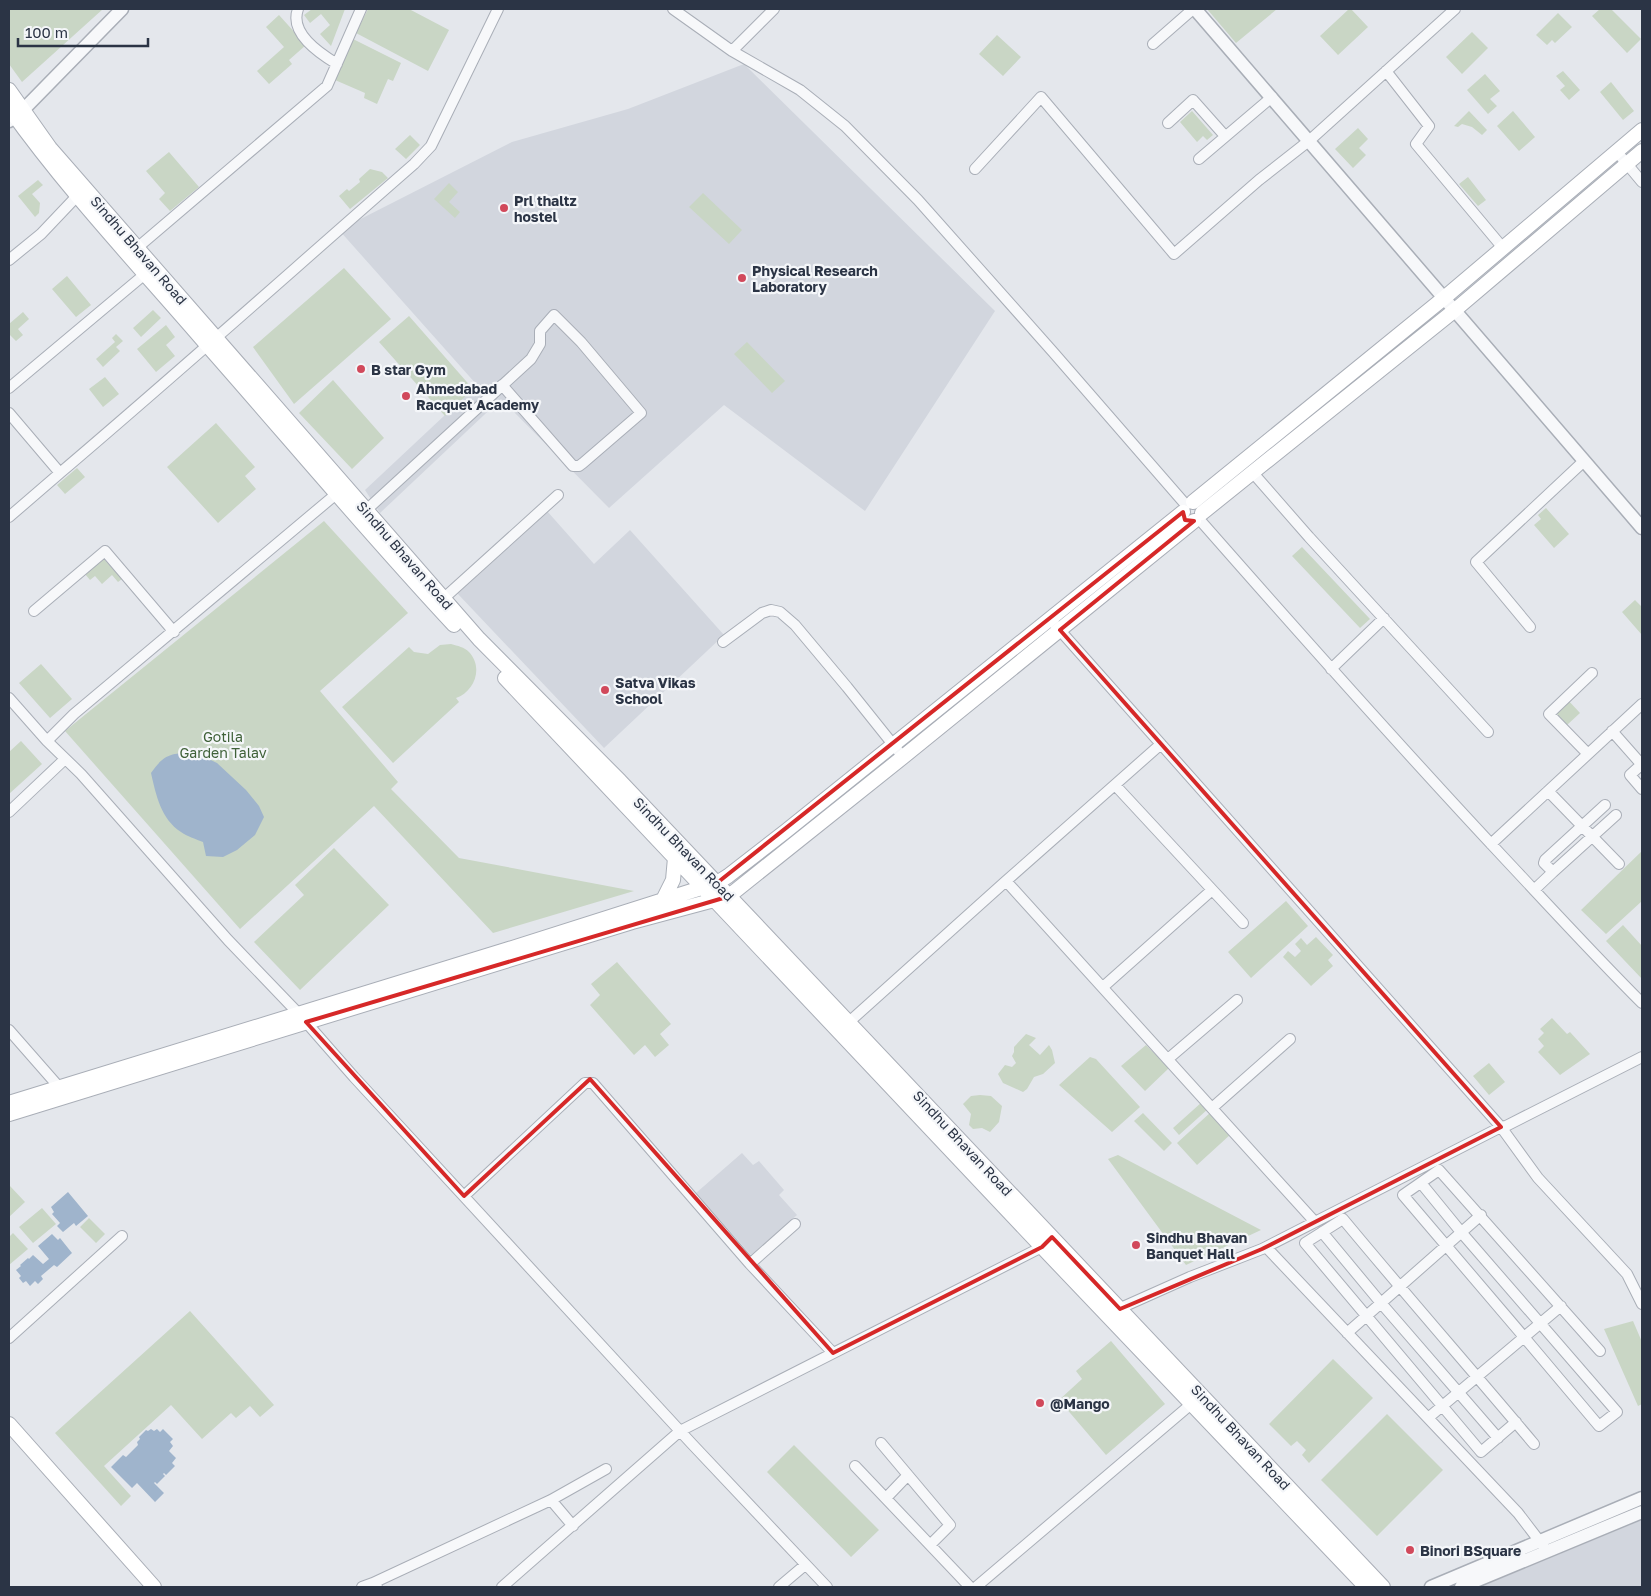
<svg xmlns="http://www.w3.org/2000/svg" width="1651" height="1596" font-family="'Golos Text',sans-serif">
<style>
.built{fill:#d2d6de}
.green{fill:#c9d6c5}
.water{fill:#9fb4cc}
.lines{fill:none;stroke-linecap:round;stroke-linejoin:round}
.minor-casing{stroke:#a9aeb7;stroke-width:12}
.tertiary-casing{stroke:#a9aeb7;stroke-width:15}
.secondary-casing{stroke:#a9aeb7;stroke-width:16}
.minor{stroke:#f7f8fa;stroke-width:10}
.tertiary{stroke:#f7f8fa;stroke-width:12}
.secondary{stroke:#fff;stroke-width:14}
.marked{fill:none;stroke:#d62828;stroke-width:4;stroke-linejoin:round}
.poi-dot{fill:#d1495b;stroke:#f4f6f9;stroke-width:2}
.labels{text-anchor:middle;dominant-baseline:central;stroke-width:4.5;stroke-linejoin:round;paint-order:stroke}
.poi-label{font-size:14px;font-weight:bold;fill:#2b3445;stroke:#f4f6f9;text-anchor:start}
.street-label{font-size:14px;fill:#2b3445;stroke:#f4f6f9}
.park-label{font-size:14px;fill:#3f6138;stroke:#f4f6f9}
</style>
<rect width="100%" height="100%" fill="#e4e7ec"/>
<path class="built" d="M744,64L995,311L865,511L724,405L609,508L501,399L380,513L365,490L477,385L339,230L512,142L628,109Z
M547,511L594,564L630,530L724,635L604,748L457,593Z
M742,1153L753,1165L759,1161L784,1190L779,1195L797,1215L751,1255L696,1193Z
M1642,1520V1587H1480Z"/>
<path class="green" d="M9,9H103L22,82L9,64Z
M312,9H345L331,46L320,34L330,25L321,14L310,23L304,15Z
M368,9H409L449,30L428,71L356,33Z
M1207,9H1277L1236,43Z
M1349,9H1351L1368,27L1338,55L1320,36Z
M1600,9H1611L1641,39L1627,53L1592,16Z
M1558,13L1572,27L1555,43L1552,40L1547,45L1536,35Z
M279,15L306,45L289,60L292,64L269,84L257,71L284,47L266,27Z
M1472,32L1488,48L1462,74L1446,57Z
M997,35L1021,57L1003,76L979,54Z
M353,39L401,63L393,81L388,79L377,104L364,98L365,93L335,80Z
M1563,71L1580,90L1569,100L1560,90L1565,86L1556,76Z
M1485,74L1500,91L1490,99L1497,106L1488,114L1467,90Z
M1611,82L1634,111L1623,120L1600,92Z
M1192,111L1213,135L1207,140L1203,136L1197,142L1180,122Z
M1469,111L1487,130L1482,135L1472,127L1462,124L1458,127L1454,126Z
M1513,111L1535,137L1519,151L1497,126Z
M1358,128L1368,139L1359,148L1366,155L1353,168L1335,149Z
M410,135L420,145L406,159L395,149Z
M169,152L199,187L170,211L159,199L165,193L146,171Z
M370,169L382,172L388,178L350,209L339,196L347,189L349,191L360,182L359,179Z
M1468,177L1486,200L1478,206L1459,184Z
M38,180L43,185L32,194L40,203L39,213L35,217L18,196Z
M449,183L458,192L449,202L460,212L455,218L434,199Z
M703,193L742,230L729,244L689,207Z
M344,268L391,319L294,404L253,347Z
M67,276L91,305L76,317L52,289Z
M153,310L161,318L141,337L133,328Z
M23,312L29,319L18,329L23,335L16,341L9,334V324Z
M409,316L473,389L445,416L379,342Z
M166,325L175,337L166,345L175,356L156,372L137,349Z
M116,334L123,341L116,347L120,351L103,367L96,359L115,342L112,338Z
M747,342L785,381L772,393L734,354Z
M105,377L119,394L103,407L89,389Z
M333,380L384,438L352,469L299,413Z
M216,423L255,467L245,476L256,489L218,523L167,467Z
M77,468L85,477L65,494L57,485Z
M1546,508L1569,534L1554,548L1534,525L1541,519L1538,515Z
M324,521L408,613L320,691L398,782L391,789L459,858L634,891L493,933L374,806L240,929L65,731Z
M1302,547L1370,619L1360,628L1292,556Z
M103,558L122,579L118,582L112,575L102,584L95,576L90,580L85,574Z
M1635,600L1642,607V635L1622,612Z
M451,644C458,646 464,647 469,652C484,668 474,692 456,698L459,702L393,763L342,707L409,647L414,652L428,654L440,645Z
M41,664L72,699L50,718L19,683Z
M1567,699L1580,713L1567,725L1554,711Z
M21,741L42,764L9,794V752Z
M334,848L389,905L300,990L254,942L304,895L295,885Z
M1642,851V901L1606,934L1581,910Z
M1286,901L1308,926L1251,978L1228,952Z
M1623,925L1642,946V979L1606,941Z
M1316,937L1333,955L1328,960L1333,966L1311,986L1283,957L1288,951L1295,957L1301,951L1295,944L1301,938L1307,945Z
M617,962L671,1024L660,1034L669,1045L655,1057L645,1045L634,1055L590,1005L600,995L591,984Z
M1552,1018L1567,1034L1570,1032L1590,1054L1560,1075L1538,1052L1544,1046L1538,1039L1544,1033L1540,1029Z
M1026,1034L1036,1038L1029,1045L1040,1055L1049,1045L1052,1050L1055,1063L1043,1074L1034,1077L1027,1089L1023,1092L1003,1083L998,1074L1005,1065L1012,1067L1016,1063L1012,1056L1014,1052V1047Z
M1146,1045L1169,1068L1145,1091L1121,1066Z
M1090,1057L1096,1059L1140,1107L1112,1132L1059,1085Z
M1489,1063L1505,1082L1489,1095L1473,1076Z
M980,1095L991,1096L1002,1106L999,1122L990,1132L982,1128L973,1129L969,1125L971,1114L963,1104L971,1096Z
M1202,1102L1208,1109L1179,1135L1173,1128Z
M1211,1112L1231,1134L1197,1165L1177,1143Z
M1143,1113L1172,1143L1164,1151L1134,1121Z
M1118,1155L1261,1230L1186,1265L1108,1159Z
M10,1186L25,1202L9,1217V1187Z
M42,1208L56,1224L33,1243L19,1227Z
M89,1218L105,1234L96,1243L80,1227Z
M13,1233L28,1249L9,1265V1237Z
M190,1311L274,1405L260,1417L250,1406L236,1418L231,1413L202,1439L171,1405L104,1466L131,1496L121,1506L55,1433Z
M1633,1321L1642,1342V1404L1638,1406L1604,1329Z
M1111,1341L1165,1404L1106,1455L1059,1400L1082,1379L1076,1371Z
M1333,1359L1373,1398L1309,1463L1302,1455L1306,1450L1297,1441L1291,1446L1269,1424Z
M1387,1414L1443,1470L1377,1536L1321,1480Z
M794,1445L879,1530L851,1557L767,1472Z"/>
<path class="water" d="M194,752L217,763L246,790L259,806L264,817L255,835L237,850L223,857L206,856L203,842C196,839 188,837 181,832C161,819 156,795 151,773C165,753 171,754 194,752Z
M68,1192L88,1216L76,1226L74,1223L63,1232L57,1226L60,1223L52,1214L54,1212L51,1207Z
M52,1234L58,1240L60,1238L72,1253L57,1267L54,1265L41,1276L43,1279L38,1284L35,1281L30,1286L26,1281L23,1283L19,1278L21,1276L16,1270L21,1266L20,1265L28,1258L29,1259L33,1255L43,1264L49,1259L38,1246Z
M151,1429L154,1431L157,1429L160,1432L163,1429L173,1439L170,1442L173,1446L169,1451L176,1458L172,1463L175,1466L166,1475L164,1473L163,1474L165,1476L157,1484L155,1482L154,1483L164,1493L155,1502L137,1483L132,1488L111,1467L123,1455L126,1457L138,1445L137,1442L140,1439L139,1437L146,1430L148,1431Z"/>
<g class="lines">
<g class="minor-casing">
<path id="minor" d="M298,9C289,33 319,53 337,64
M673,9L732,51L800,90L845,126L918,200L1053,352L1186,505
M1153,44L1193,9
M732,51L774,9
M1386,71L1429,126L1416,144L1503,248
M1168,123L1193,100L1225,136
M1617,152L1642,182
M1199,159L1272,97
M975,169L1041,97L1174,254L1259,180L1310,140L1455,9
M137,248L327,86L361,9
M9,260L41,234L78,195
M9,388L145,274
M9,413L60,473C179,372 296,267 414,164L431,146L498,9
M1253,473L1309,537L1488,732
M362,514L531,359L540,344V331L554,315L581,342L641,413L583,463L579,466H573L502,385
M9,517L60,473
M1199,519C1300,634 1402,749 1507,861C1552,909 1596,957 1642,1003
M443,599L558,495
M34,611L105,551L174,632
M1049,618L1501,1127L1538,1178L1627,1274L1642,1304
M1530,627L1476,562L1584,461
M723,642L762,613L771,610L780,612L795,625L847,687L903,757
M1331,669L1384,618
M9,698L47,741L81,774L228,940L298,1013L354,1077L692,1444L827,1587
M1612,731L1642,765
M47,741L74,714L341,490
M1588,754L1549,714L1592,673
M1642,764L1630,775L1642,789
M1115,785L1243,923
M1548,791L1619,864
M1605,805L1545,860L1544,863L1553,872L1616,815
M9,812L65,759
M1491,844L1642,704
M1006,881L1161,744
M1534,890L1553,872
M1103,987L1212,890
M849,1022L1006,881L1315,1222
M9,1030L59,1087
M1168,1059L1237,1000
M1212,1108L1290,1039
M1421,1183L1461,1232L1617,1412L1599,1426L1524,1337L1403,1195L1439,1170L1600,1351
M464,1196L585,1083H593L750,1264L833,1353
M1322,1232L1381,1303L1498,1438
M1266,1247L1518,1513L1544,1547
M750,1264L795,1224
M1116,1313L1125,1306L1190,1277L1262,1249L1501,1127L1506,1126L1642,1057
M1347,1333L1481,1215
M9,1338L122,1236
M1428,1418L1561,1306
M1516,1422L1481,1452L1305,1243L1343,1219C1406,1295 1471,1369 1534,1444
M881,1443L950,1525L930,1545
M855,1466L970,1587
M886,1498L908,1475
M551,1500L573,1526
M362,1587L373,1583
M377,1587L373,1583L551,1500L606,1469
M502,1587L680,1431L1042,1247L1046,1242
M779,1587L805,1565
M976,1587L1196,1400"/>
</g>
<g class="tertiary-casing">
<path id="tertiary" d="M1195,9L1642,528
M9,121L23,110L122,9
M1431,1587L1642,1498
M1461,1587L1642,1512"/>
</g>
<g class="secondary-casing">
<path id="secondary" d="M9,90L50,148L479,639L620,781L729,896L1383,1587
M9,108C68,191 140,267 207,345C289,438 369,534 454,625
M1193,502L1444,298L1642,130
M1202,513L1455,310L1642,151
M505,678L1042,1247L1366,1587
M663,900L673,880L675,858
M9,1103L509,949L717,883L728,876L786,831L1183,512
M9,1114L632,922L729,896L903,757L1194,521
M9,1424L154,1587"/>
</g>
<use href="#minor" class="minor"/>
<use href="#tertiary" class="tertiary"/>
<use href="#secondary" class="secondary"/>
</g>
<path class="marked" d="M1183,512L1185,520L1194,521L1060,630L1501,1127L1262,1249L1120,1309L1052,1237L1042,1247L833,1353L590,1079L464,1196L306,1022L730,896L717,883Z"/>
<g class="poi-dot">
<circle cx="504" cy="208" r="5"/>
<circle cx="742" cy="278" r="5"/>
<circle cx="361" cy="369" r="5"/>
<circle cx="406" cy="396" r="5"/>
<circle cx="605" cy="690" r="5"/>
<circle cx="1136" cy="1245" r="5"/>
<circle cx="1040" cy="1403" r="5"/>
<circle cx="1410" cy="1550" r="5"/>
</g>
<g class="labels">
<g class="poi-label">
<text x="514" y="200">Prl thaltz<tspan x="514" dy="16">hostel</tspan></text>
<text x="752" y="270">Physical Research<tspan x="752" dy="16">Laboratory</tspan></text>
<text x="371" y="369">B star Gym</text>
<text x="416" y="388">Ahmedabad<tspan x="416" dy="16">Racquet Academy</tspan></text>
<text x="615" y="682">Satva Vikas<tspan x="615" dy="16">School</tspan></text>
<text x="1146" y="1237">Sindhu Bhavan<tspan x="1146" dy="16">Banquet Hall</tspan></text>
<text x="1050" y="1403">@Mango</text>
<text x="1420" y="1550">Binori BSquare</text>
</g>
<g class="street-label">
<text transform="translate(139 250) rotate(49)">Sindhu Bhavan Road</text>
<text transform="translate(405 555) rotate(49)">Sindhu Bhavan Road</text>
<text transform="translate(684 849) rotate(46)">Sindhu Bhavan Road</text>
<text transform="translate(963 1143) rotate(47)">Sindhu Bhavan Road</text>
<text transform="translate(1241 1437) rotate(47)">Sindhu Bhavan Road</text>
</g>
<g class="park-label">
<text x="223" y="736">Gotila<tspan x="223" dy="16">Garden Talav</tspan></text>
</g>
</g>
<rect width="1651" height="1596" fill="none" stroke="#2b3445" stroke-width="20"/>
<path d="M18 38v8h130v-8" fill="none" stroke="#2b3445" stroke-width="2.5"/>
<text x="25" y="38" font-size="15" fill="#2b3445" stroke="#f4f6f9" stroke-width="4" paint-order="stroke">100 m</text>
</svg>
